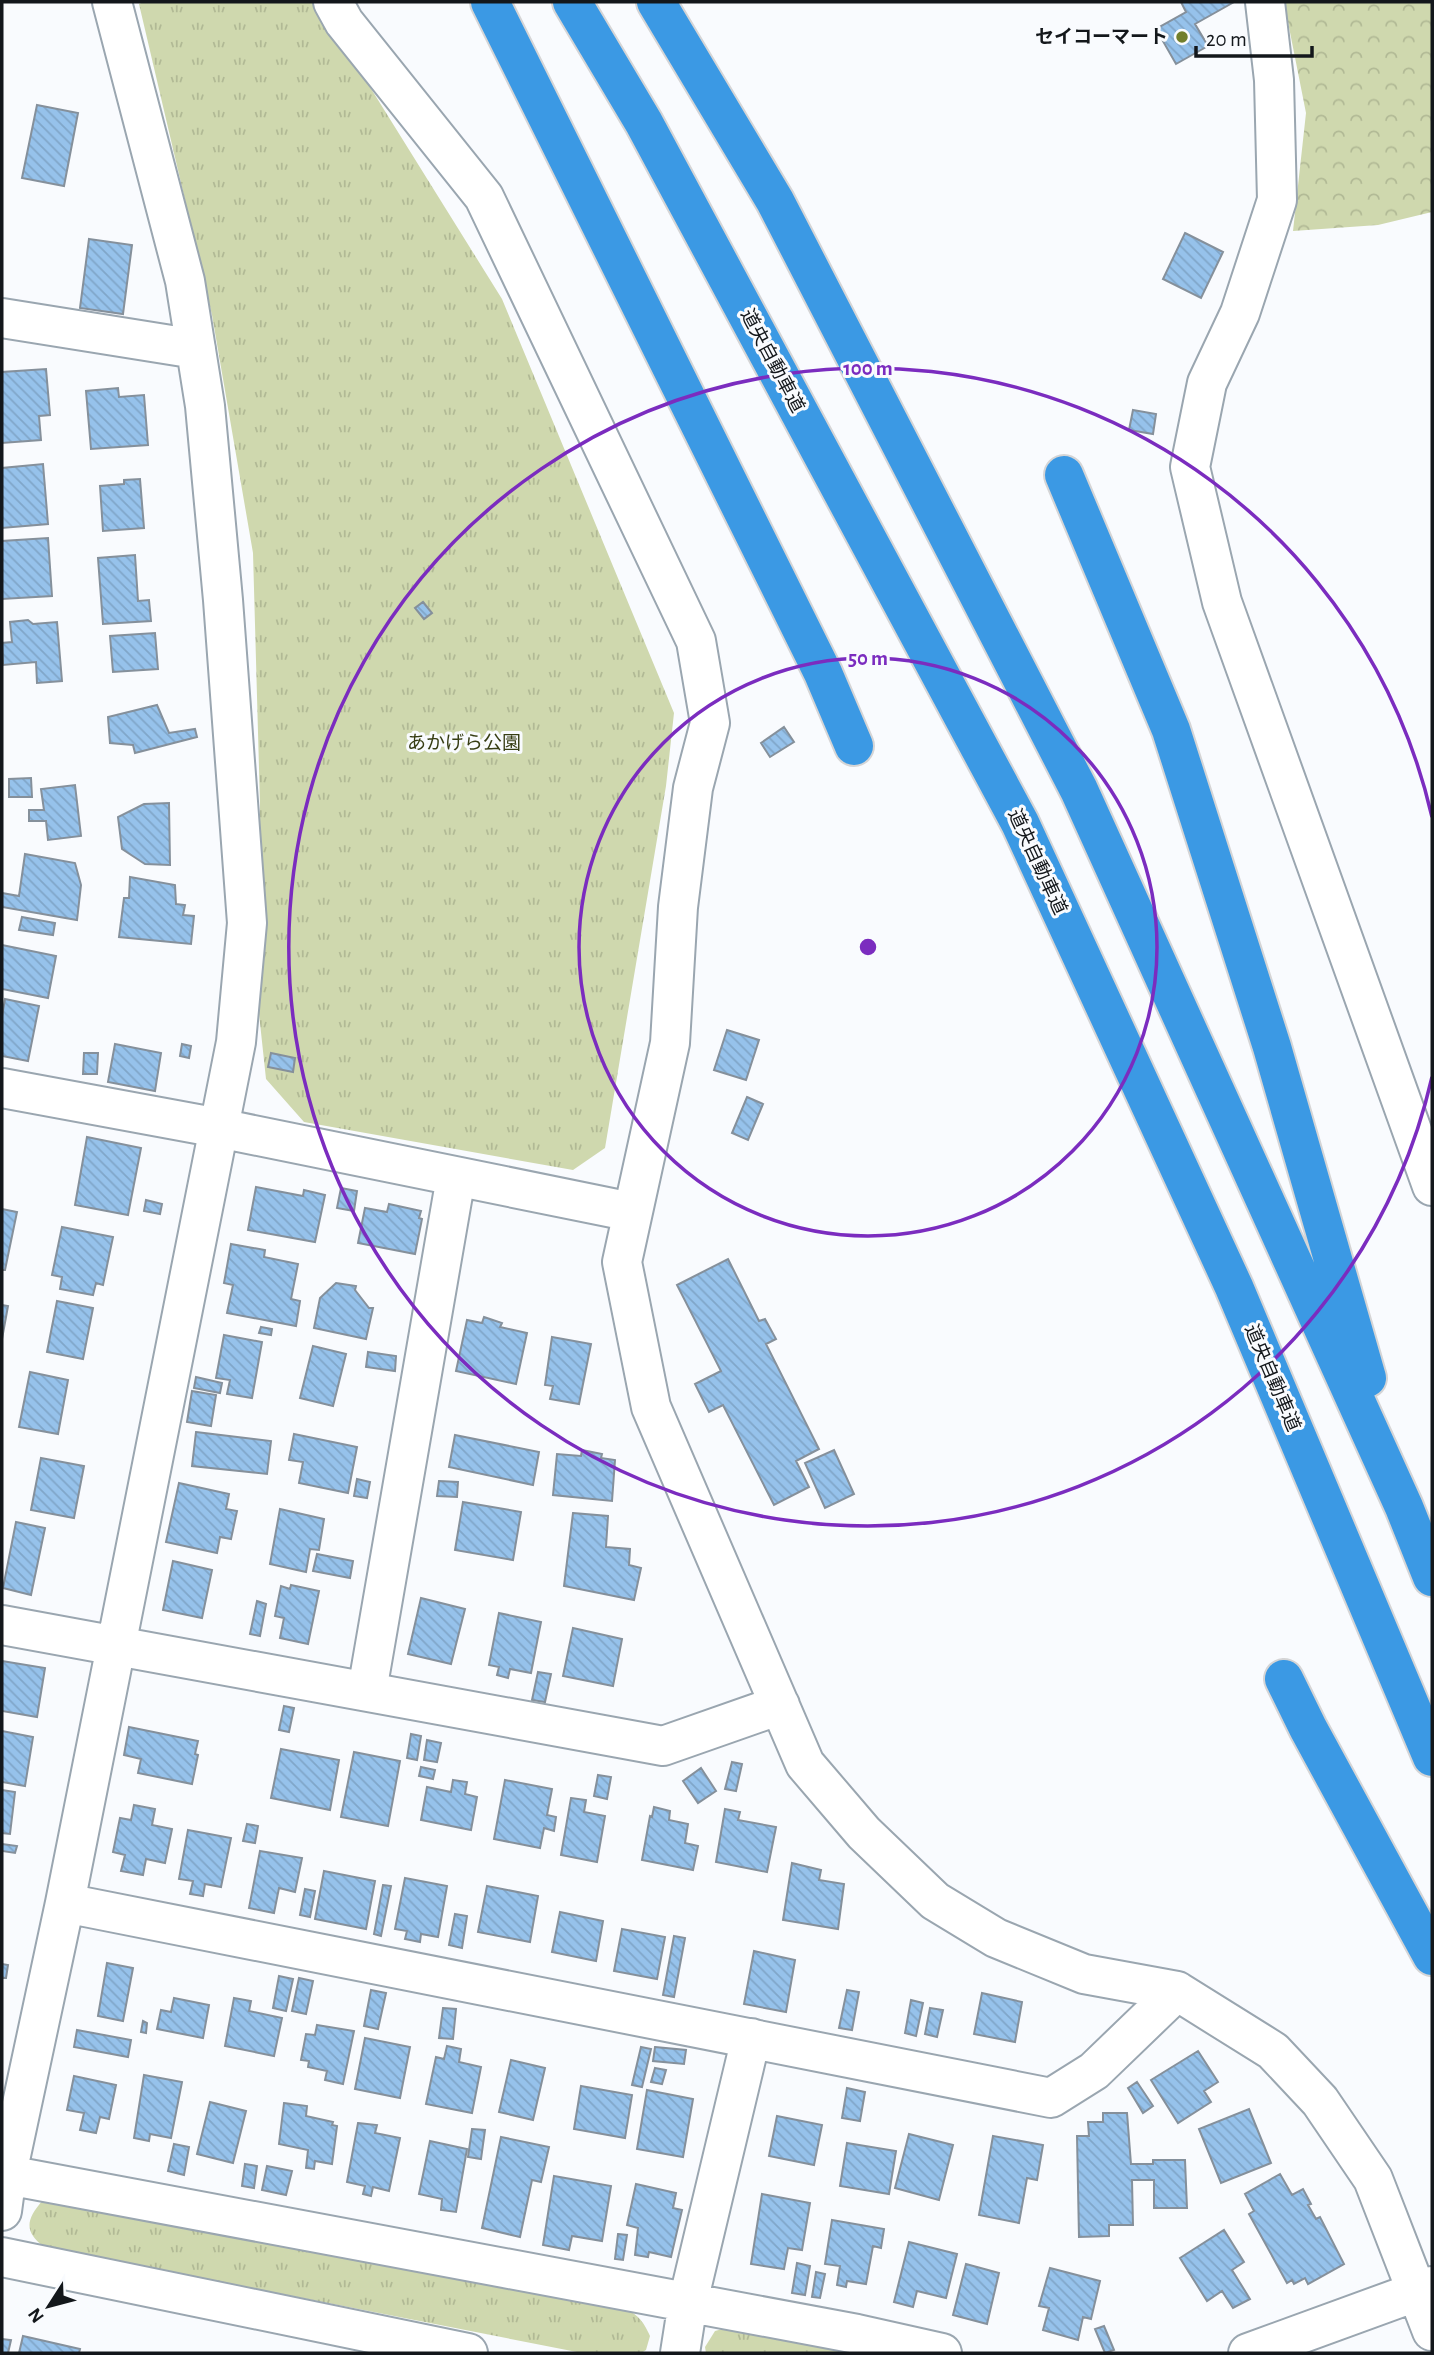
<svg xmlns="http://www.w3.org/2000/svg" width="1434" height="2355" font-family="'Alegreya Sans','Noto Sans JP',sans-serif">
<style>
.grass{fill:url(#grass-tufts)}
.forest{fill:url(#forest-crowns)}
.building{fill:url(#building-back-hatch);stroke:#85909b;stroke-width:2}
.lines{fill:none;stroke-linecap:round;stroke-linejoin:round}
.minor-casing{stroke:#9aa6b0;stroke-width:42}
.motorway-casing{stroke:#d5d5d6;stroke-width:42}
.minor{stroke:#fff;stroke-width:38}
.motorway{stroke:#3b99e4;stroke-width:38}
.ring{fill:none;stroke:#7b2cbf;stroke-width:3.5}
.poi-dot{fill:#727f2c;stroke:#f9fbfe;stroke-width:2.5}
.labels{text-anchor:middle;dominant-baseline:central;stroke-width:6;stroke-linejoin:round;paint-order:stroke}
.poi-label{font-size:19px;font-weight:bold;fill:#13171b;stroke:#f9fbfe;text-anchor:end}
.street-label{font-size:19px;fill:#13171b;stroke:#f9fbfe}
.park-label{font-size:19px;fill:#363d13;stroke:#f9fbfe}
.centre{fill:#7b2cbf;stroke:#f9fbfe;stroke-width:3.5}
.ring-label{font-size:21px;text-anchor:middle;font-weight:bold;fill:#7b2cbf;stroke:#f9fbfe;stroke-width:6;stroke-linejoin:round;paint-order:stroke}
</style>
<defs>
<pattern id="grass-tufts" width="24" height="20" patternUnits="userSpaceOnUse" patternTransform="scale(1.75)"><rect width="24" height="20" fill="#cfd8ae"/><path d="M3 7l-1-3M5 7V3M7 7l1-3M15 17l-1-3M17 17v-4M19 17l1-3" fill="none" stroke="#b1b995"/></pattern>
<pattern id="forest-crowns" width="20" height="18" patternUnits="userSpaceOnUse" patternTransform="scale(1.75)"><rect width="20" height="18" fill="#cfd8ae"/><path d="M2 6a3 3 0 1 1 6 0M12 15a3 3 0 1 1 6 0" fill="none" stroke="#b1b995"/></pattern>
<pattern id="building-back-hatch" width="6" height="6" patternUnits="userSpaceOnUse" patternTransform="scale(1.75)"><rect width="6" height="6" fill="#96c2eb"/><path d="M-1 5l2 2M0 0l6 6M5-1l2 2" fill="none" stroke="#80a6c9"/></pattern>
</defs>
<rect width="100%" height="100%" fill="#f9fbfe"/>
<path class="grass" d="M144,2H317L502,299L674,713L666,786L605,1148L573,1170L304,1122L266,1079L257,995L260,804L253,553L212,315L139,4Z
M42,2201L622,2307C637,2314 643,2320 650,2336L646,2350L641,2353H582L44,2247C23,2231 27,2219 42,2201Z
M730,2327L874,2353H706L705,2347L715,2331Z"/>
<path class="forest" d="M1284,2H1432V212L1378,225L1293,231L1306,113Z"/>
<path class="building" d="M1181,2H1234L1195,24L1208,46L1176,64L1156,29L1186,12Z
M37,105L78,113L64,186L22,178Z
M1185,233L1223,252L1201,298L1163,279Z
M89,239L132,245L123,314L80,308Z
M46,369L50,415L39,416L41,440L2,443V372Z
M118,388L119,397L144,395L148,445L91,449L86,391Z
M1133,410L1156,414L1153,434L1129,430Z
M43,464L48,524L2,528V468Z
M140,479L144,528L103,531L100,486L124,484V480Z
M48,538L52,596L2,599V541Z
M135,555L138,601L149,600L151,621L103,624L98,558Z
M423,602L432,613L424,619L415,608Z
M28,620L33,624L57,622L62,681L37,683L36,662L3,665L2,643L12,642L10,622Z
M155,633L158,669L113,672L110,636Z
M157,705L169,733L195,729L197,737L135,753L133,745L110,743L108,717Z
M784,727L794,742L770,757L761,743Z
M31,778L32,797H9V779Z
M75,785L81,836L48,840L46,821H29V810H44L41,789Z
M169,803L170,865L145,864L122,849L118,817L144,804Z
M25,854L75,863L81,885L77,920L2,907V893L19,896Z
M130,877L175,885L176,904L185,905L183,915L194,916L191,944L119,937L124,898H129Z
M22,917L55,923L53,935L19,930Z
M2,945L56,956L48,998L2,989Z
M5,999L39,1006L28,1061L2,1056V1016Z
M727,1030L759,1040L746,1080L714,1070Z
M115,1044L161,1053L155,1091L108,1082Z
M182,1044L191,1046L189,1058L180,1056Z
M84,1053H98L97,1074H83Z
M271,1053L295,1058L293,1072L268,1067Z
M747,1097L763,1104L748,1140L732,1133Z
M87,1137L141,1148L128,1215L75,1205Z
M256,1187L303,1196L304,1190L325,1195L315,1242L248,1230Z
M341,1188L357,1191L354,1211L337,1208Z
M146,1200L162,1204L160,1214L144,1211Z
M389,1204L421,1211L419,1218L422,1219L415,1254L358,1243L365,1208L387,1212Z
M2,1209L17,1212L5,1270H2Z
M62,1227L113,1237L103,1285L96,1283L93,1295L60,1289L62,1277L52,1275Z
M231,1244L265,1250L264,1257L298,1264L291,1299L300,1301L296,1326L227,1313L233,1285L224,1283Z
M728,1259L759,1321L765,1319L776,1339L766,1344L819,1449L796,1461L809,1487L774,1505L723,1405L709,1412L695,1384L721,1371L677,1285Z
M336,1283L356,1286L355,1290L369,1308H373L366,1339L314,1328L320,1298Z
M57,1301L93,1308L83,1359L47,1352Z
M2,1305L8,1306L2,1339Z
M484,1317L502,1323L500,1327L527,1333L516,1384L456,1371L467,1320L482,1323Z
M261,1327L272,1329L271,1335L259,1333Z
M224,1335L262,1342L252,1398L227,1394L230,1380L216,1378Z
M552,1337L591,1344L579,1404L550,1399L553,1386L545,1385Z
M313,1346L346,1354L333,1406L300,1398Z
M368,1352L396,1356L395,1371L366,1367Z
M30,1372L68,1380L58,1434L19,1427Z
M196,1377L222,1383L220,1393L194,1388Z
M192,1391L216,1395L211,1426L187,1422Z
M196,1432L271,1441L267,1474L192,1466Z
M294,1434L357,1447L348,1493L299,1483L303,1462L289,1460Z
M455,1435L539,1452L533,1485L449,1467Z
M582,1450L602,1454L601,1458L615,1460L612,1501L553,1495L557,1454L581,1456Z
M834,1450L854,1494L825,1508L805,1463Z
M41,1458L84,1466L74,1518L31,1510Z
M357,1479L370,1482L367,1498L354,1496Z
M439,1481L458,1482L457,1497L437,1496Z
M179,1483L229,1494L226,1509L237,1511L231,1539L220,1537L217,1553L166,1542Z
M463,1502L521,1512L513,1560L455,1550Z
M280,1509L324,1519L319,1550L310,1549L306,1572L270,1564Z
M573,1513L608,1516L606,1547L630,1549L629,1565L641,1568L634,1600L564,1586Z
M16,1522L45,1528L31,1595L3,1588Z
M317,1554L353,1561L350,1578L313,1571Z
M173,1561L212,1570L202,1618L163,1610Z
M291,1585L319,1591L308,1644L280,1638L284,1618L275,1616L281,1586L290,1589Z
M421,1598L465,1609L451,1664L408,1654Z
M257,1601L266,1604L260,1636L250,1634Z
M499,1613L541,1622L531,1673L510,1669L508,1678L497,1675L499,1667L489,1665Z
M573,1628L622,1639L613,1686L563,1676Z
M2,1661L45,1668L37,1717L2,1711Z
M538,1672L551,1674L545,1702L532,1700Z
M284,1706L294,1708L289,1732L279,1730Z
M129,1727L198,1741L195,1754L198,1755L192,1784L138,1773L141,1759L124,1755Z
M2,1731L33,1737L25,1786L2,1782Z
M411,1734L421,1736L417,1760L407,1758Z
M427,1740L441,1743L437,1762L424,1760Z
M281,1749L339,1760L330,1810L271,1798Z
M354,1752L400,1761L388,1826L341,1817Z
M732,1762L742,1764L736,1791L725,1789Z
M421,1767L435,1770L433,1779L419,1776Z
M701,1768L716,1791L698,1803L683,1781Z
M598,1775L611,1777L607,1799L594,1796Z
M453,1780L467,1782L465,1794L477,1797L471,1830L421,1820L427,1787L451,1792Z
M505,1780L552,1789L547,1815L556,1817L554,1831L544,1828L540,1848L494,1839Z
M2,1790L15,1792L10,1834L2,1833Z
M571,1798L586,1800L584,1812L605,1816L597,1862L561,1855Z
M134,1805L155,1809L152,1825L172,1829L165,1863L146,1859L143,1875L121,1871L125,1855L113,1852L120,1818L131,1820Z
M654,1807L670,1811L669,1820L688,1824L685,1843L698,1846L693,1870L642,1860L650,1816L652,1817Z
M725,1809L740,1812L738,1820L776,1827L767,1872L716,1862Z
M247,1824L258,1826L255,1843L243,1841Z
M188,1830L231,1838L221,1887L205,1884L203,1896L190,1894L193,1881L179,1879Z
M2,1844L17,1846L15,1853L2,1851Z
M260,1851L302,1858L295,1892L279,1888L274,1913L249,1908Z
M792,1863L821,1870L819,1880L844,1884L838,1929L783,1920Z
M324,1871L375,1881L366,1929L315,1919Z
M405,1878L447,1886L438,1937L421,1934L420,1942L405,1939L407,1931L395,1929Z
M383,1885L391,1886L381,1936L374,1934Z
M487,1886L538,1896L530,1942L478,1932Z
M305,1889L315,1891L310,1917L300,1915Z
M560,1912L603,1921L596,1961L552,1952Z
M455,1914L467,1916L462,1948L449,1945Z
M622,1929L665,1937L657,1979L614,1971Z
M674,1936L685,1938L674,1997L663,1995Z
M754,1951L795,1960L786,2012L744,2004Z
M107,1963L133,1968L123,2021L98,2016Z
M2,1964L8,1965L6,1978H2Z
M279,1976L293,1979L286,2011L273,2008Z
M299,1978L313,1981L306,2014L292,2011Z
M371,1990L386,1993L378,2029L364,2026Z
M847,1990L859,1992L852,2030L839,2028Z
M982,1993L1022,2002L1015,2042L974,2034Z
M174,1998L209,2005L203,2038L157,2029L161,2010L171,2012Z
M234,1998L251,2001L249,2011L282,2018L274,2056L225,2046Z
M911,2000L923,2003L916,2036L905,2033Z
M443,2008L456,2009L453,2039L439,2038Z
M930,2008L943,2010L937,2037L925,2034Z
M143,2021L147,2023L146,2033L141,2032Z
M317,2025L354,2031L343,2084L325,2080L327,2071L308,2067L309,2061L301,2060L306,2034L315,2035Z
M77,2030L131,2040L128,2057L74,2047Z
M365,2038L410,2047L400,2098L355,2089Z
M447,2046L461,2049L459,2062L481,2067L472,2113L426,2104L436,2057L444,2059Z
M641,2047L651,2049L642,2087L632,2085Z
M655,2047L686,2050L684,2064L653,2061Z
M1198,2051L1218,2082L1204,2091L1211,2102L1178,2123L1151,2080Z
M511,2060L545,2068L533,2120L499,2112Z
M655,2068L666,2070L662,2084L651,2082Z
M144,2075L182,2082L171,2138L150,2134L149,2141L134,2138Z
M74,2076L116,2085L109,2119L100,2117L96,2133L80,2130L84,2113L67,2110Z
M1137,2082L1153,2106L1143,2113L1128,2088Z
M581,2086L632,2095L625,2138L574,2129Z
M847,2088L865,2092L860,2121L842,2118Z
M647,2090L693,2099L683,2157L637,2149Z
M210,2102L246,2111L233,2163L197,2154Z
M284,2103L307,2106L306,2116L333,2122L332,2125L337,2126L332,2164L315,2161L314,2169L306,2168L308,2150L279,2144Z
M1249,2109L1271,2163L1221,2183L1199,2129Z
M1103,2113H1127L1131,2164H1153V2160H1185L1187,2208H1154V2180H1132L1133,2225H1109V2236L1079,2237L1077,2136H1089L1088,2122H1103Z
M777,2116L822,2125L814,2165L769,2156Z
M358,2123L377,2125L375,2133L400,2138L389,2191L373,2187L371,2196L363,2194L365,2186L347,2182Z
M472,2129L485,2130L481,2159L468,2157Z
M909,2134L953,2145L939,2200L895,2188Z
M993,2136L1043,2145L1037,2180L1027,2178L1019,2223L979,2215Z
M501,2137L549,2147L541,2182L532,2180L520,2237L482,2228Z
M430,2141L467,2149L456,2212L441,2210L442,2199L419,2194Z
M847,2143L896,2151L889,2194L840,2186Z
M174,2144L189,2147L184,2175L168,2171Z
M245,2164L257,2166L254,2188L242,2186Z
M267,2166L292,2171L286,2195L262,2190Z
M1280,2174L1292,2195L1303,2189L1311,2204L1308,2205L1316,2219L1320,2217L1344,2264L1308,2284L1305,2278L1294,2284L1292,2280L1287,2283L1249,2214L1254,2211L1245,2194Z
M554,2176L611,2186L602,2241L572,2236L569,2250L543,2245Z
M636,2184L676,2193L673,2208L682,2210L671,2257L649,2252L648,2257L635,2255L638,2228L627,2225Z
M762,2194L810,2203L802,2250L788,2248L784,2269L751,2264Z
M832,2220L884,2229L881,2248L873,2246L866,2284L847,2281L846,2287L837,2285L840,2266L825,2264Z
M1224,2230L1244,2262L1232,2270L1250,2299L1233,2308L1222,2291L1207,2301L1180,2258Z
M618,2234L627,2235L623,2260L615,2259Z
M909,2242L957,2254L946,2298L917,2291L913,2307L894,2302Z
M797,2263L810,2266L805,2295L792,2293Z
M966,2264L999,2273L987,2324L953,2315Z
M1050,2268L1100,2281L1091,2319L1083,2317L1078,2340L1043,2330L1049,2308L1039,2306Z
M816,2272L825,2274L820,2298L812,2297Z
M1104,2326L1114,2350L1105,2353L1095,2329Z
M23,2336L80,2349L79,2353H19Z
M2,2339L11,2340L8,2353H2Z"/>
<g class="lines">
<g class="minor-casing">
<path id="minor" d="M333,2L344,22L484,197L696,641L710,723L693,788L678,907L670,1043L622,1262L651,1407L805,1764L864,1833L935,1901L996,1938L1084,1974L1177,1991L1273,2051L1320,2101L1373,2179L1432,2331
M1265,2L1274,80L1277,200L1240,313L1207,383L1190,467L1222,602L1432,1186
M2,318L196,349
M2,1088L219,1128L632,1212
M2,1625L663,1746L780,1705
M367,1691L456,1177
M65,1903L1051,2098L1094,2071L1177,1991
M2,2174L857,2334L942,2353
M2,2211L7,2174L65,1903L236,1042L247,923L223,600L205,406L185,281L112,2
M2,2257L468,2353
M680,2353L688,2302L751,2038
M1248,2353L1432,2286"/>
</g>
<g class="motorway-casing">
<path id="motorway" d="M490,2L823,673L854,746
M572,2L644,123L1020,823L1234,1287L1432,1757
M656,2L775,201L1079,790L1404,1507L1432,1577
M1064,475L1171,730L1272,1047L1367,1378
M1284,1679L1308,1728L1432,1956"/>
</g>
<use href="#minor" class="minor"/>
<use href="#motorway" class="motorway"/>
</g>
<g class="ring">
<circle cx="868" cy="947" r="289"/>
<path d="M1432 1077A579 579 0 1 1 1432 817"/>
</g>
<circle class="poi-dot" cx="1182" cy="37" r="7"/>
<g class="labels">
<g class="poi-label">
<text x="1168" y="37">セイコーマート</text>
</g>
<g class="street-label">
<text transform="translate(772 361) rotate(62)">道央自動車道</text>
<text transform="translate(1037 862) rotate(65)">道央自動車道</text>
<text transform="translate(1272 1378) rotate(67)">道央自動車道</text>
</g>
<g class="park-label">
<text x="464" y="743">あかげら公園</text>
</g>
</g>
<circle cx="868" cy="947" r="10" class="centre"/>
<g class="ring-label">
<text x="868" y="375">100 m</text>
<text x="868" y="665">50 m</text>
</g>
<rect width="1434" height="2355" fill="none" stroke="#13171b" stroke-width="7"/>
<g transform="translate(49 2306) rotate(234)" stroke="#f9fbfe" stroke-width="5" paint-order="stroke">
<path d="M0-5L12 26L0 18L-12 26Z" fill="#13171b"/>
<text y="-10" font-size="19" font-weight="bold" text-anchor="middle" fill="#13171b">N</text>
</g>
<path d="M1196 46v10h116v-10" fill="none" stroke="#13171b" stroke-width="3.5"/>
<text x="1206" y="46" font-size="21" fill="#13171b" stroke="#f9fbfe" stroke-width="5" paint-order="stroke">20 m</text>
</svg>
